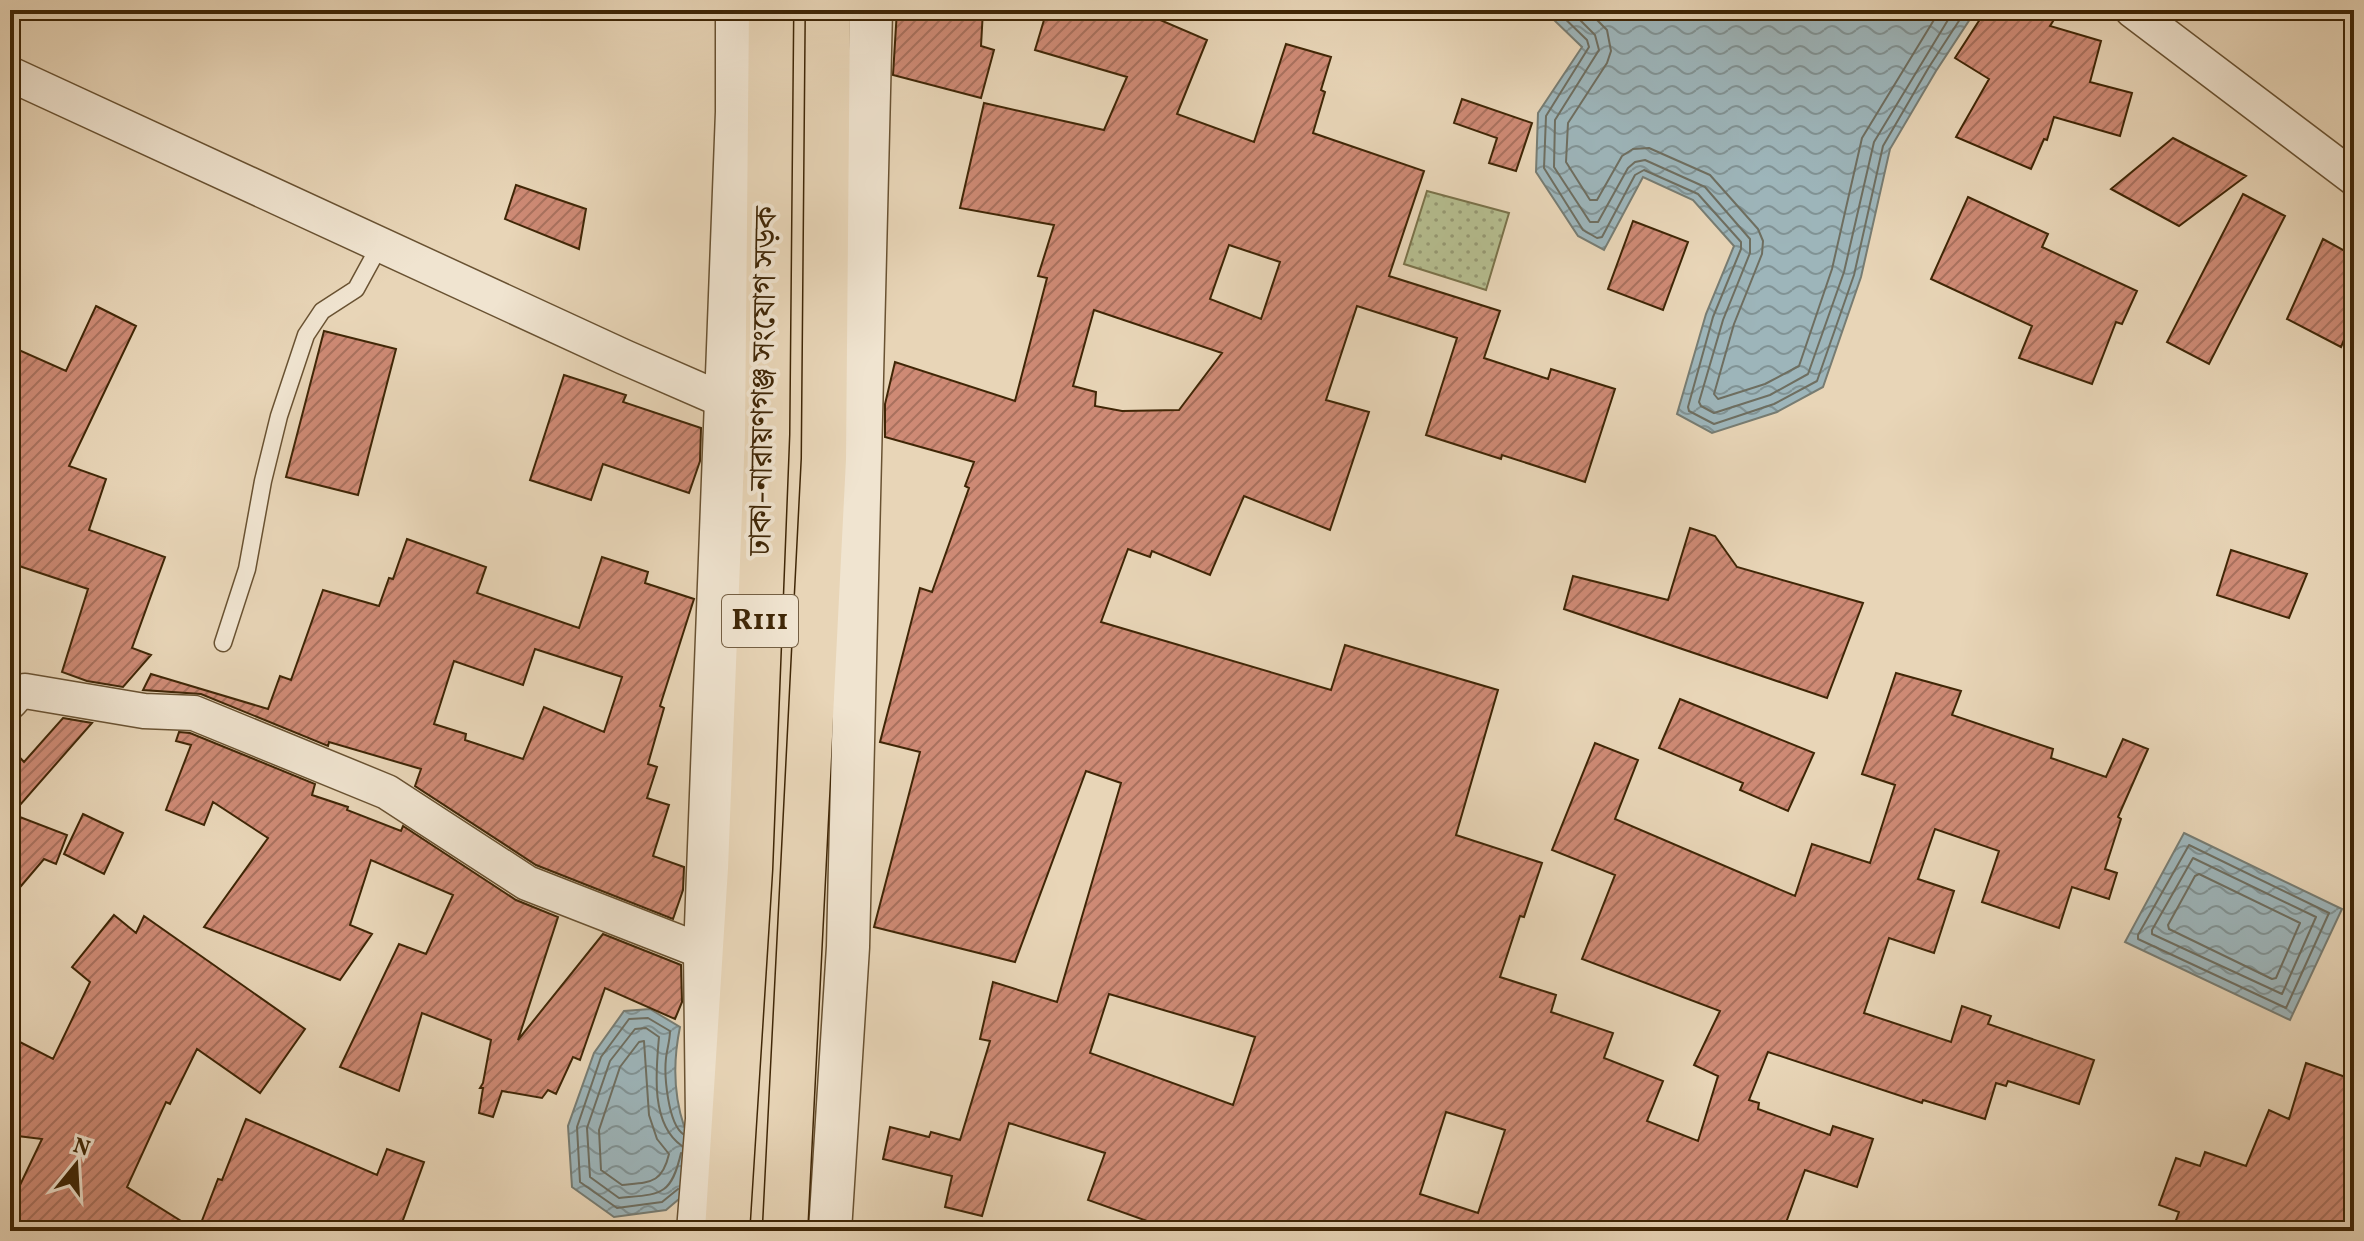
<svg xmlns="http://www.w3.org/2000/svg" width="2364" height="1241" font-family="Vollkorn,'Noto Serif Bengali',serif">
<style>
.park{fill:url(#park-dots);stroke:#7a724a;stroke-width:2}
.water{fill:url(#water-waves);stroke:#777c72;stroke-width:2}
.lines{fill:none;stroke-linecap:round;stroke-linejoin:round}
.shore{stroke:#6e6e60;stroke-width:2}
.building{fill:url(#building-hatch);stroke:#3f2606;stroke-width:2;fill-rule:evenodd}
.service-casing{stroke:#695232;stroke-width:19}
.minor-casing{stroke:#695232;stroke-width:37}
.tertiary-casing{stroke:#695232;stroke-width:45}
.primary-casing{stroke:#3f2606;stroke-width:47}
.service{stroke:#f0e4d0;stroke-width:16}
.minor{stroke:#f0e4d0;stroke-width:34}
.tertiary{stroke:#f0e4d0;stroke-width:42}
.primary{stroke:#e8d5b7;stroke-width:44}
.labels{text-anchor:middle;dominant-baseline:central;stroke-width:8;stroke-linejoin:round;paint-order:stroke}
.shield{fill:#f0e4d0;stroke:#745f43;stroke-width:2}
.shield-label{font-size:30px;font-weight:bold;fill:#3f2606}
.street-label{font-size:32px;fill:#3f2606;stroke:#f0e4d0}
</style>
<defs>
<pattern id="park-dots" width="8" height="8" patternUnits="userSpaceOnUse" patternTransform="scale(2)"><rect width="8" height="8" fill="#b5bd8f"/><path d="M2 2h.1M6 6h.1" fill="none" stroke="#959973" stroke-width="1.8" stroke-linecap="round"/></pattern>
<pattern id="water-waves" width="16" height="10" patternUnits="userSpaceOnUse" patternTransform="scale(2)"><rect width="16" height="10" fill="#9db5ba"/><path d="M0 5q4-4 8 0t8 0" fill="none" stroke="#819395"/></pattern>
<pattern id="building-hatch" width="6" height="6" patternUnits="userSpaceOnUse" patternTransform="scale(2)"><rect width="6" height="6" fill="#ce8a75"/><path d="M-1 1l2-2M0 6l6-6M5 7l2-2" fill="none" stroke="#a9715e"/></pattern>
</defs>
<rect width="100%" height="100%" fill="#e8d5b7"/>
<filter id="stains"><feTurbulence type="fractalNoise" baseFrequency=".0025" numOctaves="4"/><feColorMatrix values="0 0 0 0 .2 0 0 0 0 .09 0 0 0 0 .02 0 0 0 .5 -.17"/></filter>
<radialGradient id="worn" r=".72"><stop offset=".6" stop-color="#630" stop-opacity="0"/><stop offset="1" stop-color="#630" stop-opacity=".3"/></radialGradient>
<path class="park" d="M1427,191L1509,213L1486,290L1404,264Z"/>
<path class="water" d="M1531,10H1976L1936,71L1890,149L1861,277L1823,387L1777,412L1712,433L1677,414L1706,314L1734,246L1693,200L1643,177L1604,250L1578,236L1536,172L1538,113L1582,47L1551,17Z
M2184,833L2342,909L2290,1020L2125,942Z
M650,1009L680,1027C673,1061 673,1093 684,1126L703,1136L692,1188L666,1210L614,1217L572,1187L568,1126L594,1053L624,1011Z"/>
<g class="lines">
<path class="shore" d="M1556,10L1587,40L1589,47L1546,116L1544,168L1583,230L1597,238L1602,237L1635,175L1644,170L1698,194L1741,242V249L1713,317L1688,407L1689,411L1714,424L1774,404L1817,381L1854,275L1883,146L1929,67L1966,10
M1570,10L1595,35L1599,50L1555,120L1554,167L1590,222H1598L1628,168L1635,162L1645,160L1705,187L1750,239V253L1723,320L1699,402L1701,406L1714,413L1770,395L1808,374L1844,272L1874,142L1954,10
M1587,10L1607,30L1611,51L1607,63L1568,123L1566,162L1590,200H1597L1622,156L1633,149L1649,148L1710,175L1758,229L1763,241L1762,254L1734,324L1714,394L1718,399L1765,384L1799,366L1832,269L1862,138L1940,10
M2189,845L2329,913L2286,1008L2138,939V935Z
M2193,858L2316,917L2282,994L2152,934V930Z
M2199,874L2300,923L2276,978L2272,979L2169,929L2168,925L2195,876Z
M644,1041L649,1115L657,1139L669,1154C662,1184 650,1182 622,1185L601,1170L599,1130L620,1067L639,1042Z
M681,1153C671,1197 660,1194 619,1198L590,1177L587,1128L610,1061L635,1029L646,1028L659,1037C656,1070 650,1124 682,1146
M678,1189L662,1202L617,1208L580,1182L577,1127L601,1057L629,1019L648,1018L670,1031C670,1040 667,1049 666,1058C664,1076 668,1123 683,1134"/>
</g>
<path class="building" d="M897,10H983L981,46L994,50L981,98L893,75Z
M1047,10H1137L1207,40L1177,114L1254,142L1286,44L1331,57L1321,90L1325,92L1313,133L1424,171L1389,276L1500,311L1484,358L1548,379L1551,369L1615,389L1585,482L1502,455L1501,459L1426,435L1457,338L1357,306L1326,400L1369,412L1330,530L1244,496L1210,575L1152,551L1150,557L1128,549L1101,622L1331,690L1345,645L1498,690L1456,835L1542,863L1524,917L1520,916L1500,977L1556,995L1551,1012L1613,1033L1604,1058L1663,1081L1647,1121L1698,1141L1718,1076L1694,1065L1720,1011L1582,959L1615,875L1552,850L1595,743L1638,760L1615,819L1795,896L1812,844L1870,863L1895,785L1862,774L1896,673L1961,691L1952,715L2053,749L2051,758L2106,777L2123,739L2148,749L2118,817L2121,819L2105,869L2117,873L2109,899L2072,887L2059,928L1982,902L1999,851L1935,829L1918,879L1954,891L1934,953L1889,938L1864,1013L1951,1042L1962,1006L1991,1016L1988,1024L2094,1060L2079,1104L2008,1081L2006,1086L1996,1083L1985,1119L1923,1100L1922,1103L1768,1052L1749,1100L1759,1103L1758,1109L1830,1135L1833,1126L1873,1139L1857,1187L1805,1170L1783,1231H1175L1088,1200L1105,1153L1009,1123L982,1216L945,1207L952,1176L883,1159L890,1127L929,1137L931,1132L960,1140L990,1041L980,1039L993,982L1057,1002L1121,783L1086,771L1015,962L874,927L920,752L880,742L920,588L932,592L969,488L965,486L974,462L885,437V404L895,362L1015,401L1047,278L1038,276L1054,225L960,208L984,103L1104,130L1127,77L1035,50ZM1229,245L1280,262L1261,319L1210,299ZM1094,310L1222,353L1179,410L1122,411L1095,406L1096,392L1073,386ZM1109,994L1255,1037L1233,1105L1090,1053ZM1446,1112L1505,1130L1478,1213L1420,1194Z
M1986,10H2060L2050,26L2101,41L2090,82L2132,93L2120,136L2054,117L2047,140L2044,139L2031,169L1956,137L1989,79L1955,58Z
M1462,99L1532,123L1516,171L1489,163L1497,138L1454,123Z
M2173,138L2246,176L2179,226L2111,189Z
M516,185L586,209L579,249L505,219Z
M2243,194L2285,216L2209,364L2167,342Z
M1968,197L2048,234L2042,247L2137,291L2122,324L2116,322L2092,384L2019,358L2032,326L1931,279Z
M1633,221L1688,242L1663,310L1608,289Z
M2323,239L2354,256V316L2341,347L2287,319Z
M96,306L136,326L69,466L106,479L89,530L165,557L132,648L151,655L123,687L87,681L62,672L88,589L10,563V346L66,371Z
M324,331L396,349L358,495L286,477Z
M564,375L626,395L623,402L701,428L700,461L689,493L603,464L591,500L530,480Z
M1690,528L1715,536L1737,567L1863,603L1827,698L1564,609L1573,576L1668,600Z
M407,539L486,567L477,593L579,628L602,557L648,572L645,583L694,599L660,706L664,708L648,764L657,767L647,798L669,805L653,856L684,867L683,890L673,919L536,865L415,786L421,769L329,742L328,746L201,694L143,690L151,674L268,709L280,676L291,680L323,590L379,606L389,578L393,579ZM535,649L622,677L604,732L544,707L523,759L465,740L466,734L434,724L454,661L523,685Z
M2231,550L2307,574L2289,618L2217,595Z
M1680,699L1814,753L1788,811L1740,790L1743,783L1659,748Z
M63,718L92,723L12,814L67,835L56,864L44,859L10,899V747L24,762Z
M179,732L190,733L315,784L312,795L348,807L347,810L401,831L403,826L516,900L558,917L518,1040L603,934L681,965L682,1002L675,1019L605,988L580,1060L573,1057L556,1094L548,1090L542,1098L502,1091L493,1117L479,1113L483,1088H480L483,1083L491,1040L422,1013L399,1091L340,1067L399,944L426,954L453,895L371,860L350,925L372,934L340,980L204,927L268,838L213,802L204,825L166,810L191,745L176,741Z
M83,814L123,833L104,874L64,854Z
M114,915L136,933L144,916L305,1029L260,1093L197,1049L170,1104L166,1102L127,1187L197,1231H10V1206L42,1139L10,1135V1037L53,1059L90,982L72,967Z
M2306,1063L2354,1080V1231H2172L2179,1212L2159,1205L2176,1158L2200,1166L2205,1152L2246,1166L2269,1110L2289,1119Z
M246,1119L377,1175L387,1149L424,1162L399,1231H198L218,1179L222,1180Z"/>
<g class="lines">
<g class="service-casing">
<path id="service" d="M223,643L247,569L263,481L279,416L306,335L322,311L356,289L380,245"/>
</g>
<g class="minor-casing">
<path id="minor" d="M2132,10L2354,178
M10,74L624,357L725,401
M10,702L17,694L25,691L144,711L194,713L387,792L527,883L727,961"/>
</g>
<g class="tertiary-casing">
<path id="tertiary" d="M698,1231L707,1119L705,952L737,112V10
M830,1231L848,947L871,10"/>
</g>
<g class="primary-casing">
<path id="primary" d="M727,1231L750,869L767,434L771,10
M785,1231L824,459L828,10"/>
</g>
<use href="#service" class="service"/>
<use href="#minor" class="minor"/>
<use href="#tertiary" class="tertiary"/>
<use href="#primary" class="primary"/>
</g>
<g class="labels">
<rect class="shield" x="722" y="595" width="76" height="52" rx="6"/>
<g class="shield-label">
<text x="760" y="621">R111</text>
</g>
<g class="street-label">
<text transform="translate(765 381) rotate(-89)">ঢাকা-নারায়ণগঞ্জ সংযোগ সড়ক</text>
</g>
</g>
<rect width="2364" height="1241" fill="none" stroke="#e8d5b7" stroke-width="40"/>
<rect x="12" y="12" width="2340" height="1217" fill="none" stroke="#3f2606" stroke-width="4"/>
<rect x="20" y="20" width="2324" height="1201" fill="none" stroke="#3f2606" stroke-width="2"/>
<g transform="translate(76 1165) rotate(18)" stroke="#f0e4d0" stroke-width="6" paint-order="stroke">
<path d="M0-6L14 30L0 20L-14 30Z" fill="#3f2606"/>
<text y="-12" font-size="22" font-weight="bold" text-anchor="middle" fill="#3f2606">N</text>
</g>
<rect width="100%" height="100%" filter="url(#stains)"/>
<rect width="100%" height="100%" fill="url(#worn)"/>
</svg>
